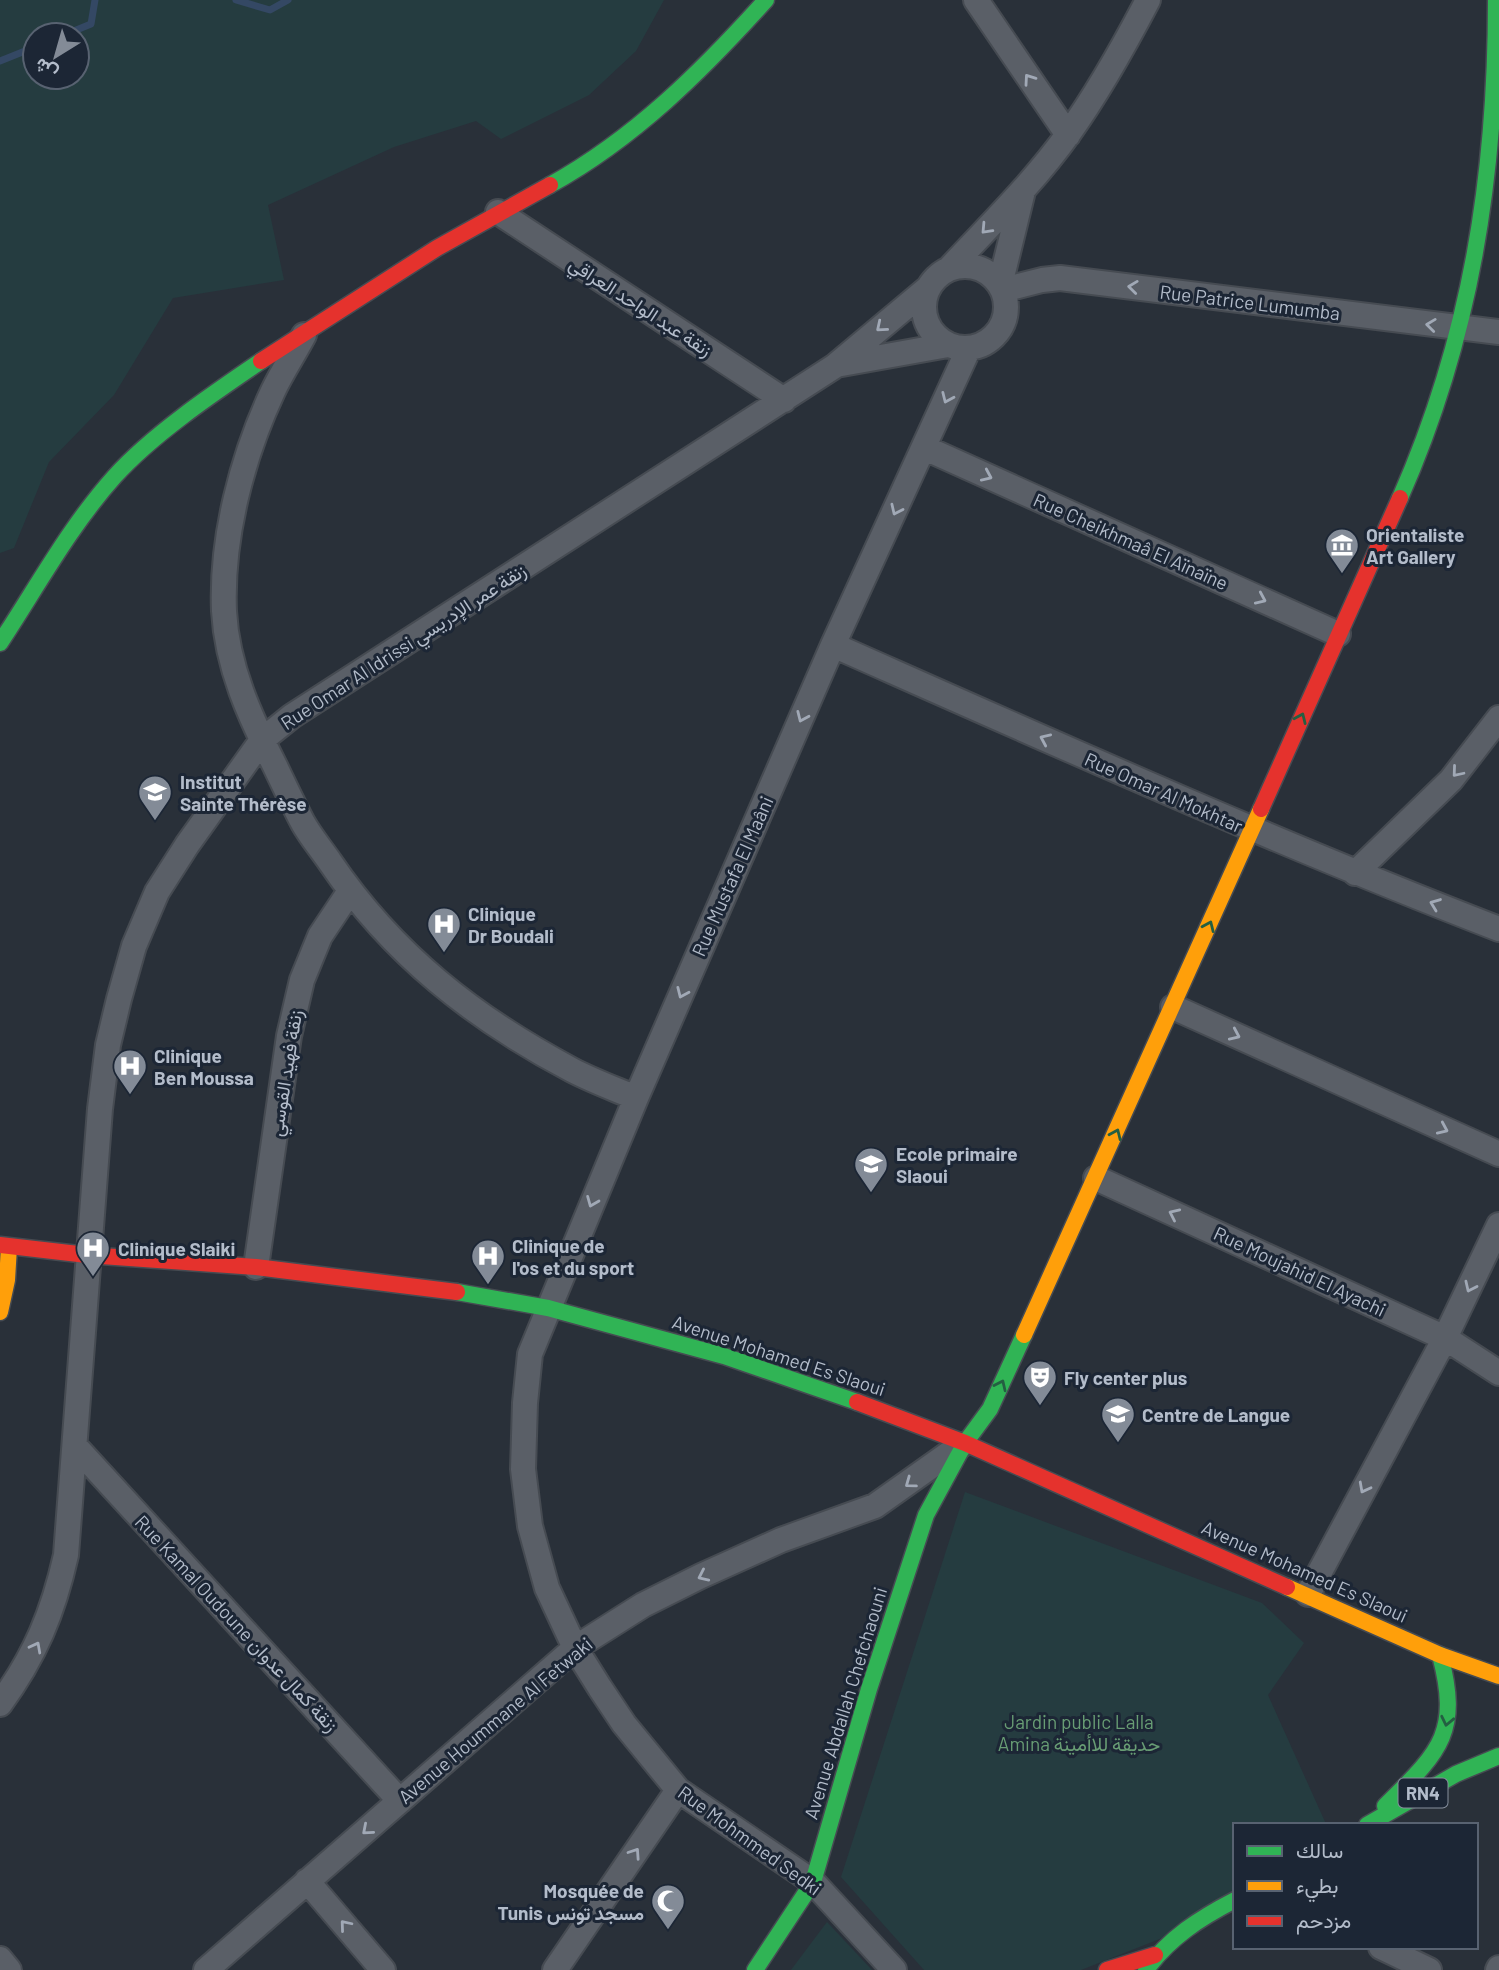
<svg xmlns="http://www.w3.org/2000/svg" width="1499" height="1970" font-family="Barlow,Vazirmatn,sans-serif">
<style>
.green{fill:#253c40;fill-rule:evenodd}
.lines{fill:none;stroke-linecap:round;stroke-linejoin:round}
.stream{stroke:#344864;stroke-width:7}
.street-casing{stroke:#464b52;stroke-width:28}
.fast-casing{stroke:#464b52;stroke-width:19}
.slow-casing{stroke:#464b52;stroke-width:19}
.jam-casing{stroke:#464b52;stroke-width:19}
.street{stroke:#5a5f67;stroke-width:24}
.fast{stroke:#30b455;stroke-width:16}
.slow{stroke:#ff9f0a;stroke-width:16}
.jam{stroke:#e5322d;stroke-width:16}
.oneway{stroke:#a1a9b6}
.oneway2{stroke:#245f42}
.labels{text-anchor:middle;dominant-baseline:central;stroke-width:6;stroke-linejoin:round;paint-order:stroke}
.shield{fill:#1c2635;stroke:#868f9d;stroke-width:2}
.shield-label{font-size:18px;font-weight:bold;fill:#b3bcca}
.street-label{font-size:19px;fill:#b3bcca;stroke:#1c2635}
.poi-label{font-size:19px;font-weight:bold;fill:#b3bcca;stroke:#1c2635;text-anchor:start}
.park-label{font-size:19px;fill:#689d74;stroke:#1c2635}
</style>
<rect width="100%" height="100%" fill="#293039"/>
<path class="green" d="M0,0H664L636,51L589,95L501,139L476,121L394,147L268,205L284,280L173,298L114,395L49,462L14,548L0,553ZM35,35H77V77H35Z
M965,1492L1262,1603L1304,1643L1268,1695L1326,1824L1235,1825V1892L1185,1929L1081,1970H924L841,1877Z
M827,1922L872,1970H791Z"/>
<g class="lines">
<path class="stream" d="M236,0L270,10L288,0
M64,35L91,24L95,0
M0,61L35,47"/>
<g class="street-casing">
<path id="street" d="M976,0L1068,135
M498,212L784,400
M924 307a41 41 0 1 1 82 0a41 41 0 1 1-82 0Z
M949,269C990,225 1034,182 1069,133C1099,91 1124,46 1148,0
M1000,285L1023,191
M1003,290L1042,280L1060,278L1499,332
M304,335C294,354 282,372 273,391C242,457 221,538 224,611C227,667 250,717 275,766C284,785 293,804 303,823C311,837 321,849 330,862C393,955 474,1018 572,1070C593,1081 615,1089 636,1098
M836,365L948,345
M925,448L1338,634
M833,645C1054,743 1274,842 1499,929
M1355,873L1451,780L1499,718
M1173,1007L1499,1154
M1096,1178L1445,1338L1499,1373
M256,1267L289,1036L302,980L320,936L350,891
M75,1446L400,1801
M1308,1594L1445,1338L1499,1225
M0,1704C35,1656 53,1613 66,1555L100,1109L108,1045L119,999L134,946L157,892L187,845L262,740L292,716L835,366L927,289
M307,1881L383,1970
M1381,1947L1429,1970
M0,1959L9,1970
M206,1970L575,1648L643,1605L701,1576L781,1540L875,1506L961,1445
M555,1970L678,1790
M894,1970L813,1882L678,1790L624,1724L600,1688L575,1648L547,1588L530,1526L523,1469L525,1403L530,1354L636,1098L833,645L969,348
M1498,1970L1499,1968"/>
</g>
<g class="fast-casing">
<path id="fast" d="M550,185C635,138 702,71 766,0
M1400,498C1471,337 1496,175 1496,0
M0,643C37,587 70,526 115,476C153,434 214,393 261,361
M457,1292L548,1308L724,1356L857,1402
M1385,1806C1439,1752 1461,1734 1440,1655
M1367,1825L1456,1774L1499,1756
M755,1970L813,1882L869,1689L926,1515L965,1443L990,1409L1024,1335
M1146,1970C1169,1938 1200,1918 1235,1900"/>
</g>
<g class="slow-casing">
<path id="slow" d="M0,1312L7,1280L9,1247
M1024,1335L1261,809
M1287,1587L1440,1655L1499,1676"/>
</g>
<g class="jam-casing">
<path id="jam" d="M261,361L437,248L550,185
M1261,809L1400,498
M0,1245L87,1255L256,1267L457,1292
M857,1402L965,1443L1287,1587
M1107,1970L1155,1955"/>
</g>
<use href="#street" class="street"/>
<use href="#fast" class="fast"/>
<use href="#slow" class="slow"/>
<use href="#jam" class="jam"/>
</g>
<defs><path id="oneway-chevron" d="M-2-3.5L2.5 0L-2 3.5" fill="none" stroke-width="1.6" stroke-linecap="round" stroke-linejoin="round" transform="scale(1.75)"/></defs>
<g class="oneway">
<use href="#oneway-chevron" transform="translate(1029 79) rotate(-125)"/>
<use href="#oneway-chevron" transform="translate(986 229) rotate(133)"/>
<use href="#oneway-chevron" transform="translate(1133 287) rotate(-173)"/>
<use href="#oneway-chevron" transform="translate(1431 325) rotate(-173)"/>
<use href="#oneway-chevron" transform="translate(881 327) rotate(140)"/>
<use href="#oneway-chevron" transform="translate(947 398) rotate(114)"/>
<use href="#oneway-chevron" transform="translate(987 476) rotate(24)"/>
<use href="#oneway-chevron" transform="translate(896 510) rotate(115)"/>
<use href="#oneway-chevron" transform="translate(1261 599) rotate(24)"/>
<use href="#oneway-chevron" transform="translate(802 717) rotate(114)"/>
<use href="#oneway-chevron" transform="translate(1045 739) rotate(-156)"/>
<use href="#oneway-chevron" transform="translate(1457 772) rotate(130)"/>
<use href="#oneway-chevron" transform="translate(1435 904) rotate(-159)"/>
<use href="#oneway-chevron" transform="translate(682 993) rotate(114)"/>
<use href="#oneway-chevron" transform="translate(1235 1035) rotate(24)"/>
<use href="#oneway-chevron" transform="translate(1443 1129) rotate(24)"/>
<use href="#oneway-chevron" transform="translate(592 1202) rotate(112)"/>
<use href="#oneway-chevron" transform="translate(1174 1214) rotate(-155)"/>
<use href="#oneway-chevron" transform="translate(1470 1287) rotate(115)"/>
<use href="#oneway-chevron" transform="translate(910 1483) rotate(144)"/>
<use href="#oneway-chevron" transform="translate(1364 1488) rotate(118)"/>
<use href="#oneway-chevron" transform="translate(703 1576) rotate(155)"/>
<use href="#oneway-chevron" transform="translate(36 1647) rotate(-62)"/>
<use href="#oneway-chevron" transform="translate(367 1830) rotate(139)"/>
<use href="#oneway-chevron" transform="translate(635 1853) rotate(-56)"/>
<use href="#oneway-chevron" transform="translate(345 1925) rotate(-130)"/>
</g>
<g class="oneway2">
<use href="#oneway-chevron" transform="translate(1301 718) rotate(-66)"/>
<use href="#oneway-chevron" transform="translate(1209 926) rotate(-66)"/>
<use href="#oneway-chevron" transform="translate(1116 1134) rotate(-66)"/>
<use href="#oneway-chevron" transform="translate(1001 1385) rotate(-65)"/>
<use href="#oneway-chevron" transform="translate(1447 1721) rotate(102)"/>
</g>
<defs>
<g id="museum-pin" transform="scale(1.75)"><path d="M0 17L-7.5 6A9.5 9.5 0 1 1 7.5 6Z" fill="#838b97" stroke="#1c2635"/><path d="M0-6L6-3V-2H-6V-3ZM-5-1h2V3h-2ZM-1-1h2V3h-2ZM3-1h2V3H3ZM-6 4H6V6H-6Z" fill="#fff"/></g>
<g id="school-pin" transform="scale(1.75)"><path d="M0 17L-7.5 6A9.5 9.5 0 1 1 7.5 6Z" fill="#838b97" stroke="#1c2635"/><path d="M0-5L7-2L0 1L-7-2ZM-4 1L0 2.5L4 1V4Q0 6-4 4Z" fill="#fff"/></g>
<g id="hospital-pin" transform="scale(1.75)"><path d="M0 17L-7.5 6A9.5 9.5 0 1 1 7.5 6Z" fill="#838b97" stroke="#1c2635"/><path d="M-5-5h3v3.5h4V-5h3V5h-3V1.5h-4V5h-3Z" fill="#fff"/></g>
<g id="theatre-pin" transform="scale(1.75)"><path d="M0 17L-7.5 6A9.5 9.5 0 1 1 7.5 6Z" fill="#838b97" stroke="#1c2635"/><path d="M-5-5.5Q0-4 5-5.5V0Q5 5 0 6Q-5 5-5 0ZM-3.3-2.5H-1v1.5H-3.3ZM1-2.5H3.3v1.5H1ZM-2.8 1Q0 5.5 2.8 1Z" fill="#fff"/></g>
<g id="mosque-pin" transform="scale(1.75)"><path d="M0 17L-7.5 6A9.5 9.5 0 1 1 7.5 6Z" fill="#838b97" stroke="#1c2635"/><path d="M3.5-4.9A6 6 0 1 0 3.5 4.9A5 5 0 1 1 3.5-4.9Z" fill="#fff"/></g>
</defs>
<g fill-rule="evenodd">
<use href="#museum-pin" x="1342" y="545"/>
<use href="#school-pin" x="155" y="792"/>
<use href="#hospital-pin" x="444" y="924"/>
<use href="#hospital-pin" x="130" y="1066"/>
<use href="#school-pin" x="871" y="1164"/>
<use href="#hospital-pin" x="93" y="1248"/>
<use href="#hospital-pin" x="488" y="1256"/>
<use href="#theatre-pin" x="1040" y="1377"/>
<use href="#school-pin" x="1118" y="1414"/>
<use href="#mosque-pin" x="668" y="1901"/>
</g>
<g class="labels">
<rect class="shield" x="1398.5" y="1778.5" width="49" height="29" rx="5"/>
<g class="shield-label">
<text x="1423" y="1793">RN4</text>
</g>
<g class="street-label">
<text transform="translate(1250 302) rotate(7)">Rue Patrice Lumumba</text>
<text transform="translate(641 306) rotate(33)">زنقة عبد الواحد العراقي</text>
<text transform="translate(1131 541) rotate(24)">Rue Cheikhmaâ El Aïnaïne</text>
<text transform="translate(403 646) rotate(-33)">Rue Omar Al Idrissi زنقة عمر الإدريسي</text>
<text transform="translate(1164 792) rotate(24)">Rue Omar Al Mokhtar</text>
<text transform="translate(732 876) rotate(-66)">Rue Mustafa El Maâni</text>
<text transform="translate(285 1073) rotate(-81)">زنقة فهيد القوسي</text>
<text transform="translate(1300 1271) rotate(25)">Rue Moujahid El Ayachi</text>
<text transform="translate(779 1355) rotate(18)">Avenue Mohamed Es Slaoui</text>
<text transform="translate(1305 1571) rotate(24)">Avenue Mohamed Es Slaoui</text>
<text transform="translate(237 1623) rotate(47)">Rue Kamal Oudoune زنقة كمال عدوان</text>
<text transform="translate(845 1703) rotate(-73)">Avenue Abdallah Chefchaouni</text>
<text transform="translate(495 1720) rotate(-40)">Avenue Hoummane Al Fetwaki</text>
<text transform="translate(750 1840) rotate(36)">Rue Mohmmed Sedki</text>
</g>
<g class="poi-label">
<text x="1366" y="534">Orientaliste<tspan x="1366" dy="22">Art Gallery</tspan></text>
<text x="180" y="781">Institut<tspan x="180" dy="22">Sainte Thérèse</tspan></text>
<text x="468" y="913">Clinique<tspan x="468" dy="22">Dr Boudali</tspan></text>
<text x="154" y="1055">Clinique<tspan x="154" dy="22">Ben Moussa</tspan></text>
<text x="896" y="1153">Ecole primaire<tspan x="896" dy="22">Slaoui</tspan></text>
<text x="512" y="1245">Clinique de<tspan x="512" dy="22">l'os et du sport</tspan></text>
<text x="118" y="1248">Clinique Slaiki</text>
<text x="1064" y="1377">Fly center plus</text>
<text x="1142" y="1414">Centre de Langue</text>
<text x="644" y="1890" text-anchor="end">Mosquée de<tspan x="644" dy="22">Tunis مسجد تونس</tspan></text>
</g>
<g class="park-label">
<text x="1079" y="1721">Jardin public Lalla<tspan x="1079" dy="22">Amina حديقة للاأمينة</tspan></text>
</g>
</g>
<rect x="1233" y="1823" width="245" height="126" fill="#1c2635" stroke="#586271" stroke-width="2"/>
<rect x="1247" y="1846" width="35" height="10" fill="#30b455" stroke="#586271" stroke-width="2"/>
<text x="1296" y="1858" font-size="21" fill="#b3bcca">سالك</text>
<rect x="1247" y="1881" width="35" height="10" fill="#ff9f0a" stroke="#586271" stroke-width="2"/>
<text x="1296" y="1893" font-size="21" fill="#b3bcca">بطيء</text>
<rect x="1247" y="1916" width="35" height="10" fill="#e5322d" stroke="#586271" stroke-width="2"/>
<text x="1296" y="1928" font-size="21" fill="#b3bcca">مزدحم</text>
<g transform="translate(56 56) rotate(217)"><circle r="33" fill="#1c2635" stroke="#586271" stroke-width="2"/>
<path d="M0-5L12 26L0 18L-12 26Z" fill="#838b97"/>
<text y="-10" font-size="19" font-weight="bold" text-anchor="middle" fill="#b3bcca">ش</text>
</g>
</svg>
